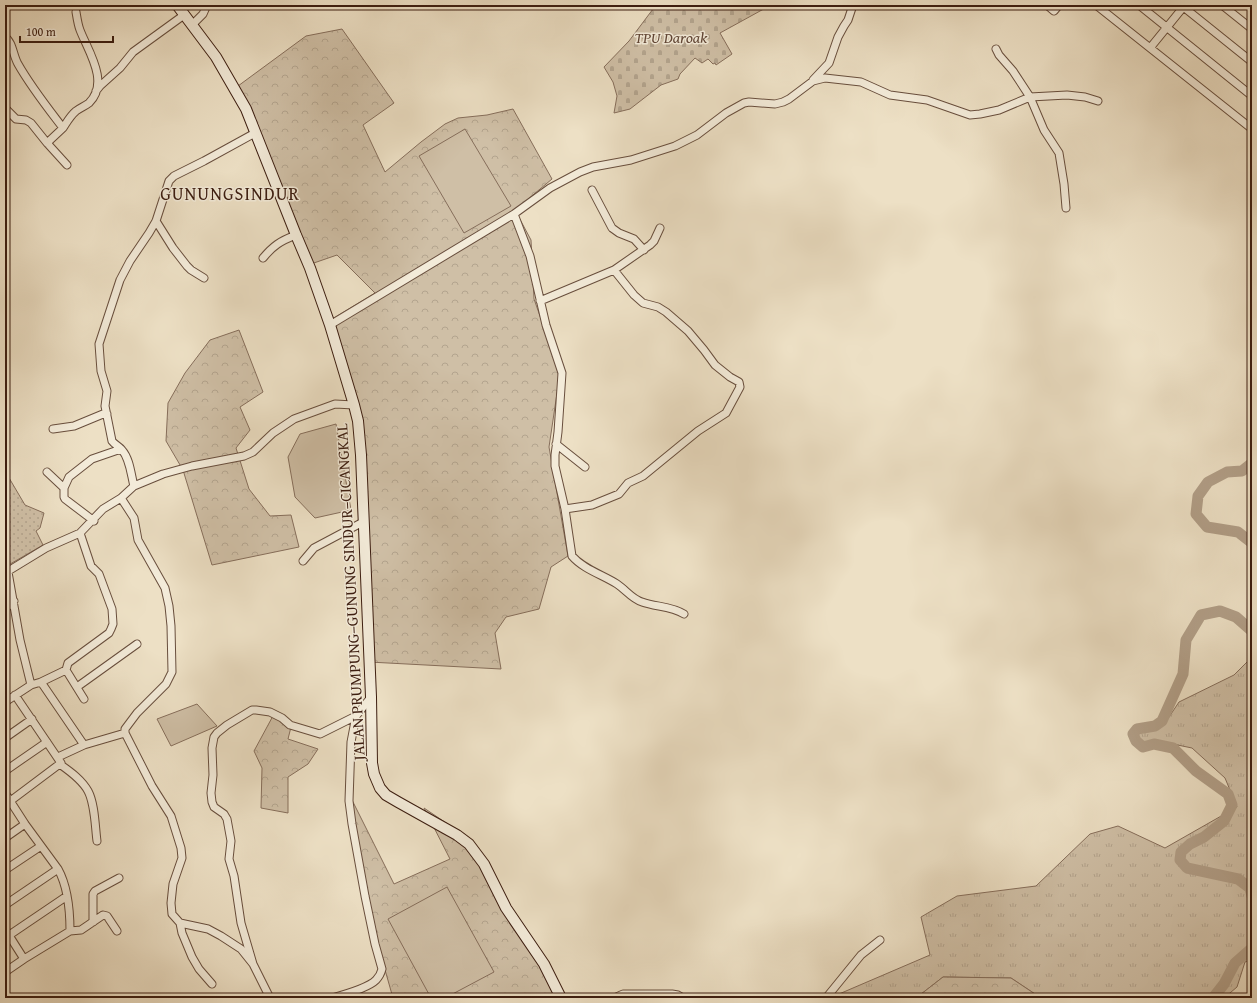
<svg xmlns="http://www.w3.org/2000/svg" width="1257" height="1003" font-family="'Gentium Book Plus',serif">
<style>
.grass{fill:url(#grass-tufts);stroke:#866e5b}
.forest{fill:url(#forest-crowns);stroke:#866e5b}
.cemetery{fill:url(#cemetery-stones);stroke:#866e5b}
.park{fill:url(#park-dots);stroke:#866e5b}
.pitch{fill:#cfbfa6;stroke:#866e5b}
.lines{fill:none;stroke-linecap:round;stroke-linejoin:round}
.river{stroke:#b19e87;stroke-width:11}
.minor-casing{stroke:#684e3d;stroke-width:9}
.secondary-casing{stroke:#3c1d10;stroke-width:12}
.minor{stroke:#f3ebd9;stroke-width:7}
.secondary{stroke:#f3ebd9;stroke-width:10}
.labels{text-anchor:middle;dominant-baseline:central;stroke-width:3;stroke-linejoin:round;paint-order:stroke}
.park-label{font-size:16px;font-style:italic;fill:#614636;stroke:#f3ebd9}
.street-label{font-size:16px;fill:#3c1d10;stroke:#f3ebd9}
.quarter-label{font-size:18px;letter-spacing:1px;fill:#3c1d10;stroke:#f3ebd9}
</style>
<defs>
<pattern id="grass-tufts" width="24" height="20" patternUnits="userSpaceOnUse"><rect width="24" height="20" fill="#cfbfa6"/><path d="M3 7l-1-3M5 7V3M7 7l1-3M15 17l-1-3M17 17v-4M19 17l1-3" fill="none" stroke="#b3a48e"/></pattern>
<pattern id="forest-crowns" width="20" height="18" patternUnits="userSpaceOnUse"><rect width="20" height="18" fill="#cfbfa6"/><path d="M2 6a3 3 0 1 1 6 0M12 15a3 3 0 1 1 6 0" fill="none" stroke="#b3a48e"/></pattern>
<pattern id="cemetery-stones" width="16" height="16" patternUnits="userSpaceOnUse"><rect width="16" height="16" fill="#cfbfa6"/><path d="M2 7V4a2 2 0 0 1 4 0v3zM10 15v-3a2 2 0 0 1 4 0v3z" fill="#b3a48e"/></pattern>
<pattern id="park-dots" width="8" height="8" patternUnits="userSpaceOnUse"><rect width="8" height="8" fill="#cfbfa6"/><path d="M2 2h.1M6 6h.1" fill="none" stroke="#b3a48e" stroke-width="1.8" stroke-linecap="round"/></pattern>
</defs>
<rect width="100%" height="100%" fill="#ede0c5"/>
<filter id="stains"><feTurbulence type="fractalNoise" baseFrequency=".005" numOctaves="4"/><feColorMatrix values="0 0 0 0 .2 0 0 0 0 .09 0 0 0 0 .02 0 0 0 .5 -.17"/></filter>
<radialGradient id="worn" r=".72"><stop offset=".6" stop-color="#630" stop-opacity="0"/><stop offset="1" stop-color="#630" stop-opacity=".3"/></radialGradient>
<path class="grass" d="M1252,657V959L1245,962L1237,987L1224,998H1041L1011,978L943,977L916,998H833L832,997L930,955L921,917L957,896L1036,886L1090,834L1118,826L1165,848L1237,807L1225,778L1192,748L1163,742L1143,747L1137,739L1139,732L1167,720L1179,702L1234,675Z"/>
<path class="forest" d="M342,29L394,103L363,125L385,172L421,142L445,124L458,118L487,115L513,109L552,179L515,210L531,240L534,299L560,373L549,447L568,556L551,567L539,609L506,617L495,633L501,669L369,662L355,411L327,322L375,293L337,255L308,265L238,86L306,36Z
M239,330L263,392L240,407L250,430L236,448L249,489L270,516L291,515L299,547L212,565L183,470L166,441L168,403L185,373L210,340Z
M274,714L291,727L288,739L318,749L308,764L288,777V813L261,808L262,768L254,751Z
M351,798L394,884L450,859L424,808L458,831L489,866L560,998H393L372,924Z
M943,977L1011,978L1041,998H916Z"/>
<path class="cemetery" d="M656,5H771L720,33L732,54L716,65L715,63L713,64L708,59L702,63L695,58L680,74L678,79L661,85L630,109L614,113L617,96L613,82L604,67L629,41Z"/>
<path class="park" d="M5,471L25,505L44,513L40,528L36,531L43,545L5,567Z"/>
<path class="pitch" d="M465,129L511,206L464,233L419,156Z
M336,424L351,510L315,518L295,497L288,457L300,434Z
M197,704L217,726L171,746L157,719Z
M447,887L494,972L445,998H431L388,919Z"/>
<g class="lines">
<path class="river" d="M1252,463L1242,471L1227,472L1208,482L1198,496L1196,514L1207,527L1238,532L1252,543
M1252,631L1236,617L1220,611L1201,615L1186,640L1183,674L1162,721L1155,726L1137,729L1133,734L1136,741L1143,747L1154,744L1173,748L1196,771L1228,794L1232,805L1224,821L1204,837L1190,844L1181,852L1180,860L1187,868L1238,879L1250,888L1252,896
M1213,998L1224,984L1235,963L1252,948"/>
<g class="minor-casing">
<path id="minor" d="M1047,5L1054,11L1059,5
M1096,5L1252,129
M1139,5L1252,96
M1181,5L1252,62
M1222,5L1252,29
M192,25L203,14L207,5
M5,37C13,42 13,56 18,64C31,87 47,107 63,128L47,143L67,165
M1150,48L1185,5
M996,49L999,55L1013,71L1030,97L1044,130L1059,153L1064,184L1066,208
M813,80L829,63L838,37L844,26L848,20L853,5
M96,91L100,86L120,68L133,52L184,15
M5,108L16,119L26,120L31,123L47,143
M63,128C67,122 70,116 76,111C80,108 85,106 89,103C110,82 88,51 80,30C78,25 77,18 76,12
M592,190L612,228L619,233L634,239L644,250
M514,214L530,256L546,325L562,373L558,432L555,455V466L565,509L572,556C583,569 603,575 617,584C626,590 632,599 642,602C656,607 671,606 684,614
M156,221L173,248L187,266L191,270L204,278
M263,258C273,246 280,241 296,235
M540,301L614,270L650,245L654,241L660,228
M330,325L514,214L550,188L580,172L593,167L631,160L675,146L697,135L726,113L744,103L749,102L775,104L783,102L789,99L813,81L825,78L861,82L890,95L927,100L970,115L980,114L999,110L1030,97L1067,95L1085,97L1098,101
M53,429L74,426L103,414H107
M556,444L585,467
M47,472L64,488
M134,486C131,475 130,459 122,450C119,446 115,445 112,441L105,406L107,391L101,371L99,344L120,280L130,261L149,233L156,221L169,181L174,176L204,161L255,133
M121,498L134,518L138,540L165,588L169,606L171,626L172,672L166,684L137,713L125,729V733L152,786L171,816L181,848L182,858L173,884L171,903L172,914L180,923L182,933L192,957L199,969L212,984
M565,509L592,505L619,494L628,483L643,476L698,431L726,413L740,387L739,382L730,377L715,365L704,350L688,331L666,312L658,307L643,303L634,295L614,270
M94,521L65,499L64,497V488L69,477L92,459L121,449
M80,533L91,566L99,574L112,609L113,624L111,629L109,633L68,663L66,670L84,699
M303,561L314,548L363,522
M8,572L20,640L31,685
M5,573L46,548L80,533L103,509L121,498L134,486L163,474L192,466L244,456L253,452L273,433L294,419L335,404L354,405
M5,609L14,601
M41,682L66,670
M77,687L137,644
M5,702L31,685L41,682L84,745
M5,738L32,719
M58,757L84,745L125,733
M61,765C71,772 82,780 88,791C95,804 95,826 97,841
M5,771L47,742
M5,793L25,824L58,869C68,887 70,910 70,931
M5,805L61,763L15,695
M5,838L25,824
M5,870L41,846
M5,905L58,869
M93,922V894L95,891L119,878
M180,923L208,929L221,936L241,949L253,964L270,998
M5,929L24,959
M5,938L67,896
M253,964L241,923L234,876L229,859L231,841L227,819L224,814L214,807L212,802L211,793L213,775L212,748L214,737L217,733L227,725L252,710H256L270,712L282,718L290,725L320,734L356,716
M5,972L24,959L70,931L81,930L103,915L107,916L117,931
M332,998C343,995 368,988 376,980C379,977 381,973 382,969L375,944L365,896L352,824L349,801L351,742L356,716L371,697
M614,998L623,994H672L678,995L683,998
M826,998L861,955L880,940"/>
</g>
<g class="secondary-casing">
<path id="secondary" d="M177,5L216,57L246,109L296,235L310,268L330,325L354,405L358,421L361,455L371,697L372,763L374,774L380,788L386,795L398,802L457,835L469,844L484,864L506,908L544,964L561,998"/>
</g>
<use href="#minor" class="minor"/>
<use href="#secondary" class="secondary"/>
</g>
<g class="labels">
<g class="park-label">
<text x="671" y="37">TPU Daroak</text>
</g>
<g class="street-label">
<text transform="translate(350 592) rotate(-93)">JALAN PRUMPUNG–GUNUNG SINDUR–CICANGKAL</text>
</g>
<g class="quarter-label">
<text x="230" y="193">GUNUNGSINDUR</text>
</g>
</g>
<rect width="1257" height="1003" fill="none" stroke="#ede0c5" stroke-width="20"/>
<rect x="6" y="6" width="1245" height="991" fill="none" stroke="#3c1d10" stroke-width="2"/>
<rect x="10" y="10" width="1237" height="983" fill="none" stroke="#3c1d10"/>
<path d="M20 36v6h93v-6" fill="none" stroke="#3c1d10" stroke-width="2"/>
<text x="26" y="36" font-size="12" fill="#3c1d10" stroke="#f3ebd9" stroke-width="3" paint-order="stroke">100 m</text>
<rect width="100%" height="100%" filter="url(#stains)"/>
<rect width="100%" height="100%" fill="url(#worn)"/>
</svg>
